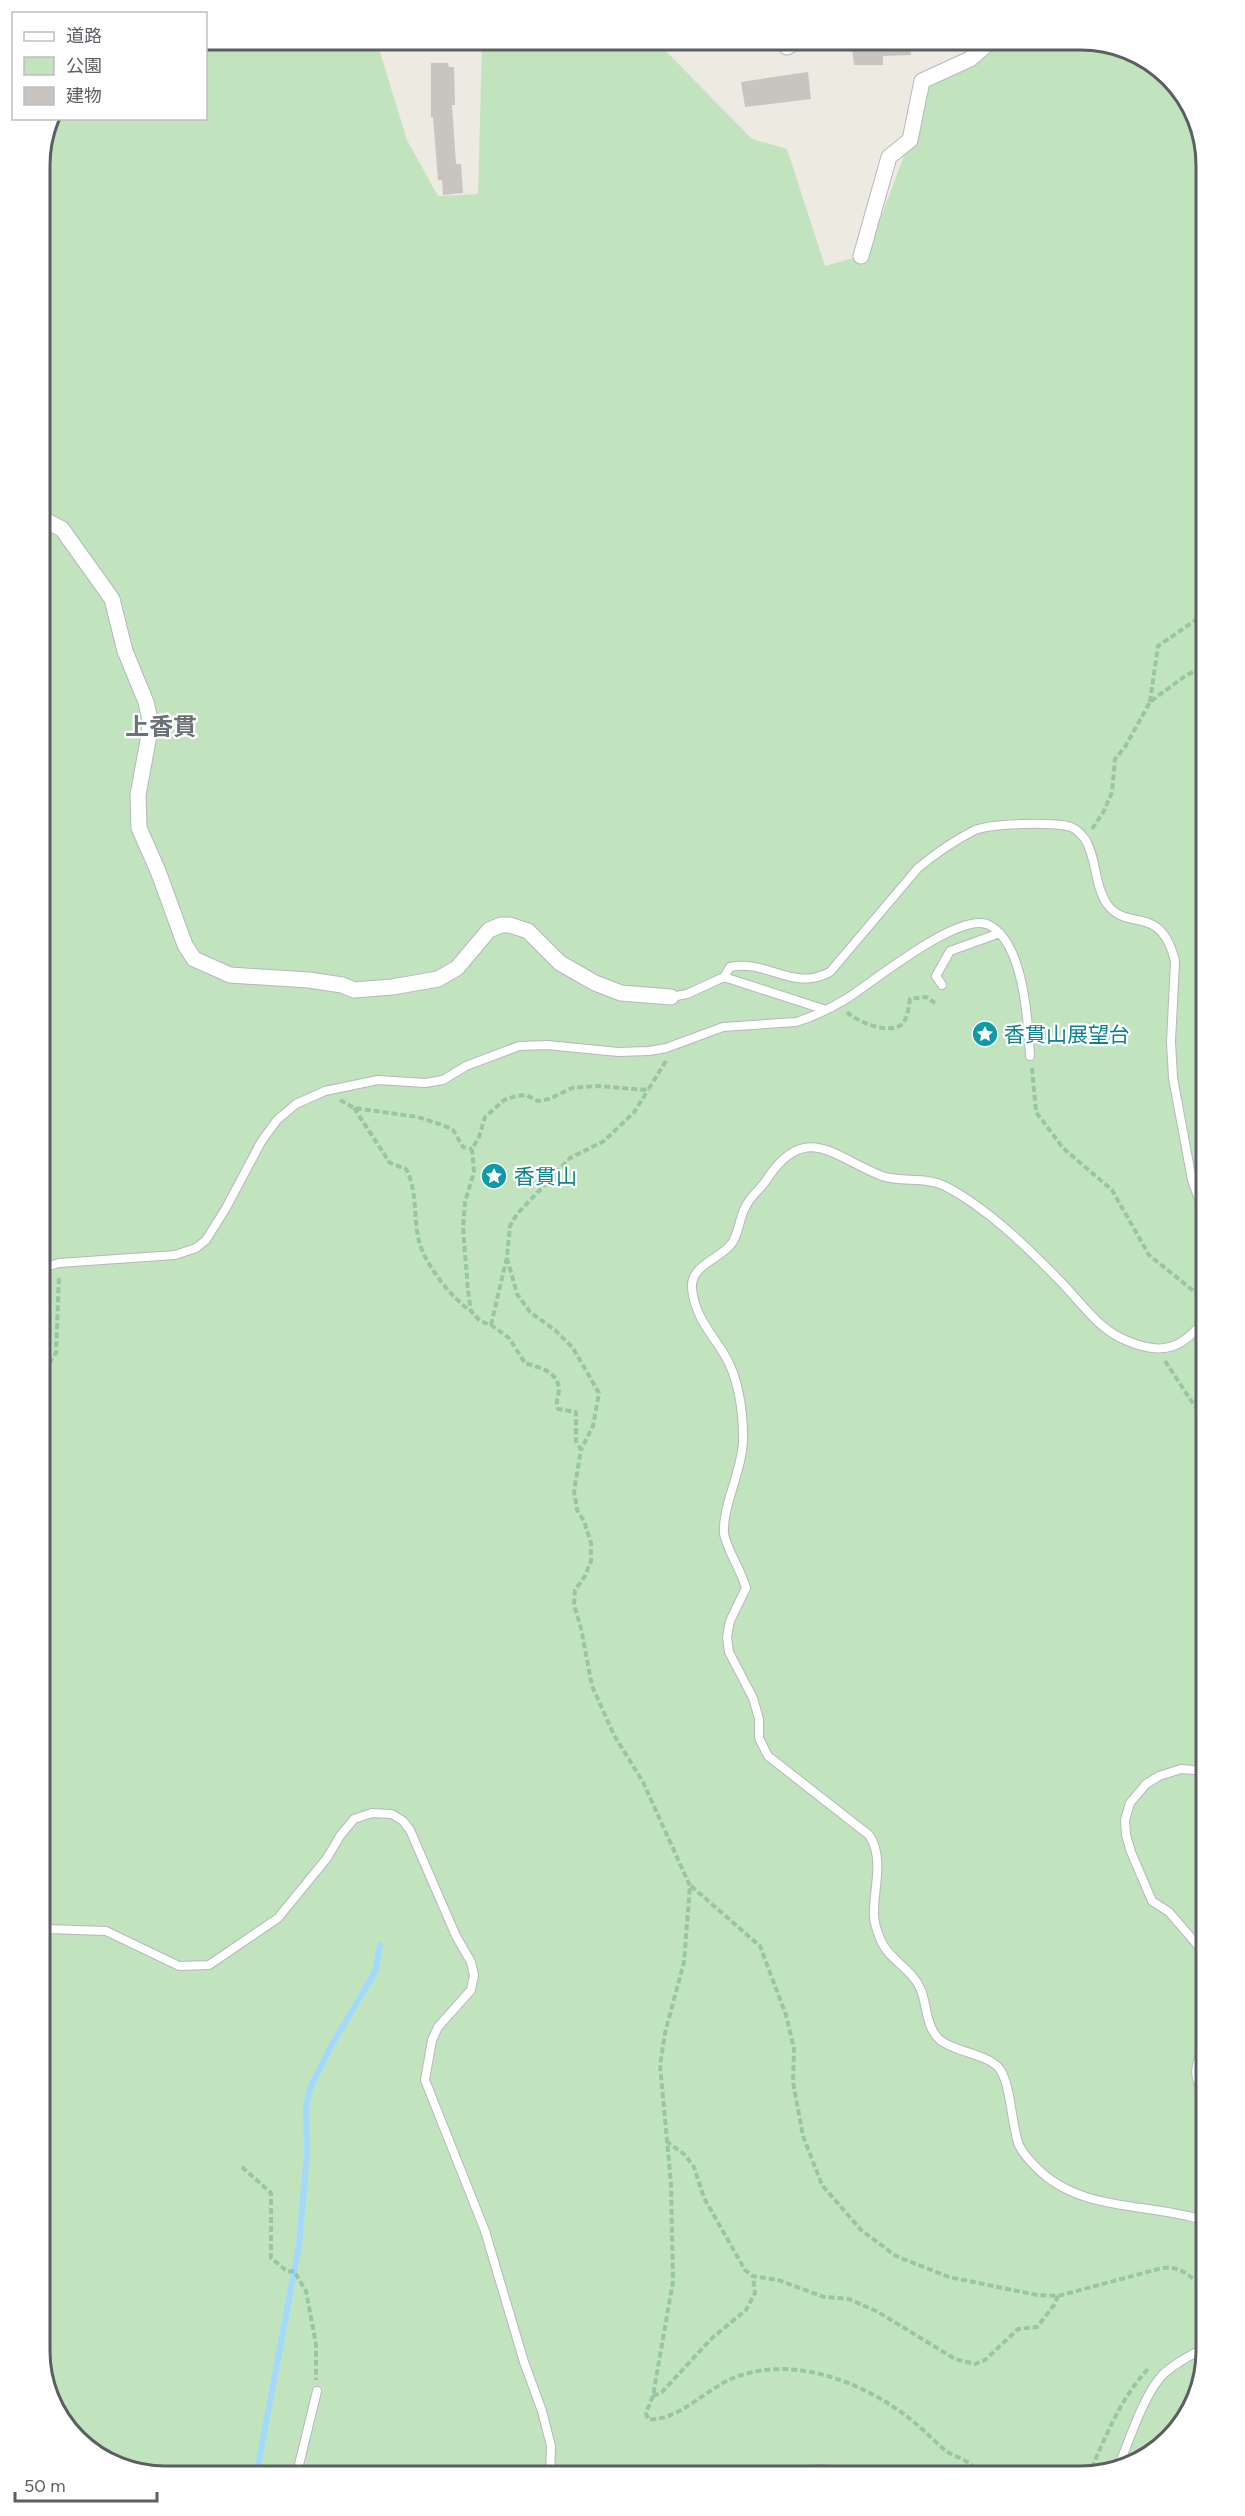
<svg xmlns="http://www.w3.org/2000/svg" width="1245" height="2516" font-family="Figtree,'Noto Sans JP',sans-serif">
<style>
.green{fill:#c1e4bf}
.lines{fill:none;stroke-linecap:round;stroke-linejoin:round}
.stream{stroke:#a3d9fc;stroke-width:6}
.building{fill:#c8c5c0}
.service-casing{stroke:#b5b8bc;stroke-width:10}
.minor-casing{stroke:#b5b8bc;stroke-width:17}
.path{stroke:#99c5a4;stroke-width:4;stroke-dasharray:6 3;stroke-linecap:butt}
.service{stroke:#fff;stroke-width:8}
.minor{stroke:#fff;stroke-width:15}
.labels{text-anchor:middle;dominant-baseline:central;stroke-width:4.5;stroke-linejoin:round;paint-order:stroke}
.culture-label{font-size:21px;fill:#0d838f;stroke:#fff;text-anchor:start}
.quarter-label{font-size:24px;font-weight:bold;fill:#6c7175;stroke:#fff}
.rim{fill:none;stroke:#5b5f63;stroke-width:3}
</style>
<rect width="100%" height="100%" fill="#edeae2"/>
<path class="green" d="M206,39H376L407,140L438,196L478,194L482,44L655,40L752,139L787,149L825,266L867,254L910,140L931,77L990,39H1089L1157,65L1197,117L1206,164V2352L1185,2422L1128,2468L1081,2477H156L88,2451L48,2399L39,2352V156L48,119L206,118Z"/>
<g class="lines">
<path class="stream" d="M256,2477L299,2245L307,2155L306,2105L311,2086L330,2048L375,1972L380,1945"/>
</g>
<path class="building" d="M851,39H910L911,55L883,56V65H854Z
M431,63H448L449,67H454L455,105H452L456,164H461L463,193L443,195L442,180H438L433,117H431Z
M808,72L811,99L745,107L741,82Z"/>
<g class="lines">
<g class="service-casing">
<path id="service" d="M942,985L936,976L950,951L1000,933
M671,997L687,994L724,977
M823,1009L724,977L730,967C767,959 793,992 830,972L918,868C935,854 955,840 975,830C992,823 1054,822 1071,827C1077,829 1081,834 1085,839C1097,858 1094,885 1107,904C1128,933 1160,902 1175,961L1171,1042L1173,1078L1192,1180L1206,1219
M39,1269L59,1263L175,1255L196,1248L206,1240L226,1208L261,1142L277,1120L296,1104L325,1091L378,1080L425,1083L443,1080L466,1066L519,1046L547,1045L618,1052L649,1051L666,1048L723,1027L796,1022C813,1017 831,1008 846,999C872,983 960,910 989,925C1024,943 1028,1021 1030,1056
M39,1934L49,1929L106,1931L179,1966L209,1965L278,1918L327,1858L340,1836L354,1819L372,1813L392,1814L403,1821L410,1830L456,1936L471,1962L474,1975L471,1990L438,2027L432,2040L425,2080L485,2231L524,2362L542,2411L551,2446L550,2477
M1206,1955L1169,1912L1152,1901L1131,1852L1126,1835L1125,1820L1130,1803L1146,1784L1159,1776L1181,1769L1206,1771
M1206,2093C1188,2078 1199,2056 1206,2038
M39,2128V2085
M1206,2221C1149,2202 1080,2213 1036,2167C1029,2160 1023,2154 1019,2145C1011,2125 1011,2080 998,2067C984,2053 954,2052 940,2040C926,2028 927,2005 921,1990C912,1968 890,1961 881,1941C878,1934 874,1923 874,1915C873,1890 885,1858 869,1835L768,1756L759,1738V1719L753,1698L729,1652L727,1637L730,1621L746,1588C742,1572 725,1546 724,1533C722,1506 744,1467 743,1436C743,1410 738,1376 724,1354C711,1333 694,1315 692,1288C690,1265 721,1259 732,1243C740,1231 739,1217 746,1206C751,1195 761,1189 767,1179C806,1120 835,1158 882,1176C902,1183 924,1176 945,1186C989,1209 1029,1249 1063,1284C1084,1306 1100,1331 1130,1342C1165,1356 1184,1347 1206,1318
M1117,2470C1128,2444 1142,2400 1159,2379C1167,2368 1193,2353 1206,2348
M296,2477L317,2391
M783,2477C803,2467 830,2466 851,2477"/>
</g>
<g class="minor-casing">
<path id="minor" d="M787,47L801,39
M861,256L889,157L910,140L922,81L970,59L993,39
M39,517L62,529L112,599L125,651L146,702L150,720L149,735L138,795L139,828L158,871L185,945L194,959L230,975L309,980L342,985L354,990L392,987L438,979L457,968L489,930L501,925H510L528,931L560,963L595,983L621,993L671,997"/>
</g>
<path class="path" d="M1150,702L1158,646L1206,613
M1092,829L1104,811L1112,792L1115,759L1125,747L1150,702L1185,676L1206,665
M847,1012C857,1022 893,1037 904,1022C908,1015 909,1006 910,999L926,997L935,1003
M666,1061L648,1090L597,1086L572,1088L549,1099L538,1101L526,1095L516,1096L504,1100L485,1117L479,1137L472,1149L474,1172L465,1202L463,1228L468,1291L471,1311L480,1321L491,1325L509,1338L525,1363C539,1368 557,1370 559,1389C559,1396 555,1401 558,1409L576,1412V1441L581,1450L574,1491L577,1510L584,1521L591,1543V1561L585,1576L575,1590L574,1605L581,1628L592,1686L614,1735L643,1782L690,1886L684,1962L665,2033L660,2065L671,2184L673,2281L653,2396L646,2413L648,2419C675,2423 708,2388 733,2378C791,2355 858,2380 905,2415C919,2425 932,2439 946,2451C953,2456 963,2458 970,2464C975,2468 979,2473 983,2477
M1032,1068L1036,1112L1063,1148L1112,1190L1149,1255L1206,1301
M340,1100L354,1108L418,1117L445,1126L453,1130L463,1147L472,1149
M354,1108L390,1163L406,1169C418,1192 413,1217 419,1241C424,1263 452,1299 471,1311
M507,1258L517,1294L530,1312L555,1330L573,1348L599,1393L593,1426L581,1450
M491,1325L507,1257L510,1226L517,1214L570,1158L604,1141L625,1121L635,1111L648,1090
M1165,1361L1206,1423
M39,1378L56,1353L59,1276
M691,1886L760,1946L786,2015L794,2049L793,2082L803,2136L822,2185L861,2230L896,2256L949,2277L1037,2295L1058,2296L1162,2268C1184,2266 1189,2277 1206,2289
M666,2141L684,2154L694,2167L704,2198L745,2270L753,2276L778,2280L824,2297L849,2299L878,2312L955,2359L975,2364L985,2360L1018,2329L1037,2327L1054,2305L1058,2296
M242,2167L271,2193V2258L288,2272L294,2271L306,2291L316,2344V2380
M1206,2332L1198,2331L1206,2323
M653,2396L662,2392L712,2338L746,2310L755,2293L753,2276
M1088,2476C1105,2438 1120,2399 1148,2369"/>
<use href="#service" class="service"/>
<use href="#minor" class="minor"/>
</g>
<defs>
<g id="sight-disc" transform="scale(1.35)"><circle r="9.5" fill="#0f9aa8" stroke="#fff"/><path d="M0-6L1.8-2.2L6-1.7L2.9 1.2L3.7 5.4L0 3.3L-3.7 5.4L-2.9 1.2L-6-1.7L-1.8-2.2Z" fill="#fff"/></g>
</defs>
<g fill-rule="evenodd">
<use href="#sight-disc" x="985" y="1034"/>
<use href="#sight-disc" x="494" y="1176"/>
</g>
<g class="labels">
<g class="culture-label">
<text x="1004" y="1034">香貫山展望台</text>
<text x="514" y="1176">香貫山</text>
</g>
<g class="quarter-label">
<text x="161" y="726">上香貫</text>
</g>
</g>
<path d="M0 0H1245V2516H0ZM165 50H1081A115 115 0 0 1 1196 165V2351A115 115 0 0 1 1081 2466H165A115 115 0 0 1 50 2351V165A115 115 0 0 1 165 50Z" fill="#fff" fill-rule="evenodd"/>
<path class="rim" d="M165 50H1081A115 115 0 0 1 1196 165V2351A115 115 0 0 1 1081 2466H165A115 115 0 0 1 50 2351V165A115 115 0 0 1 165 50Z"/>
<rect x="12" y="12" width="195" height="108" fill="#ffffff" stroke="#bdbfc1" stroke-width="1.5"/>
<rect x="24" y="32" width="30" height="9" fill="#ffffff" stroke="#bdbfc1" stroke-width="1.5"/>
<text x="66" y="42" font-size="18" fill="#5b5f63">道路</text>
<rect x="24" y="57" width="30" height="18" fill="#c1e4bf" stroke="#bdbfc1" stroke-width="1.5"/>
<text x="66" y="72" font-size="18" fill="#5b5f63">公園</text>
<rect x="24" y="87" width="30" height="18" fill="#c8c5c0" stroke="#bdbfc1" stroke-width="1.5"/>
<text x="66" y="102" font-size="18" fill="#5b5f63">建物</text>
<path d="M15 2492v9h142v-9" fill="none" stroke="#5b5f63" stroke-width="3"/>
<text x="24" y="2492" font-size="18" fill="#5b5f63" stroke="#ffffff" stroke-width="4.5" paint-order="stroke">50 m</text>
</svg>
